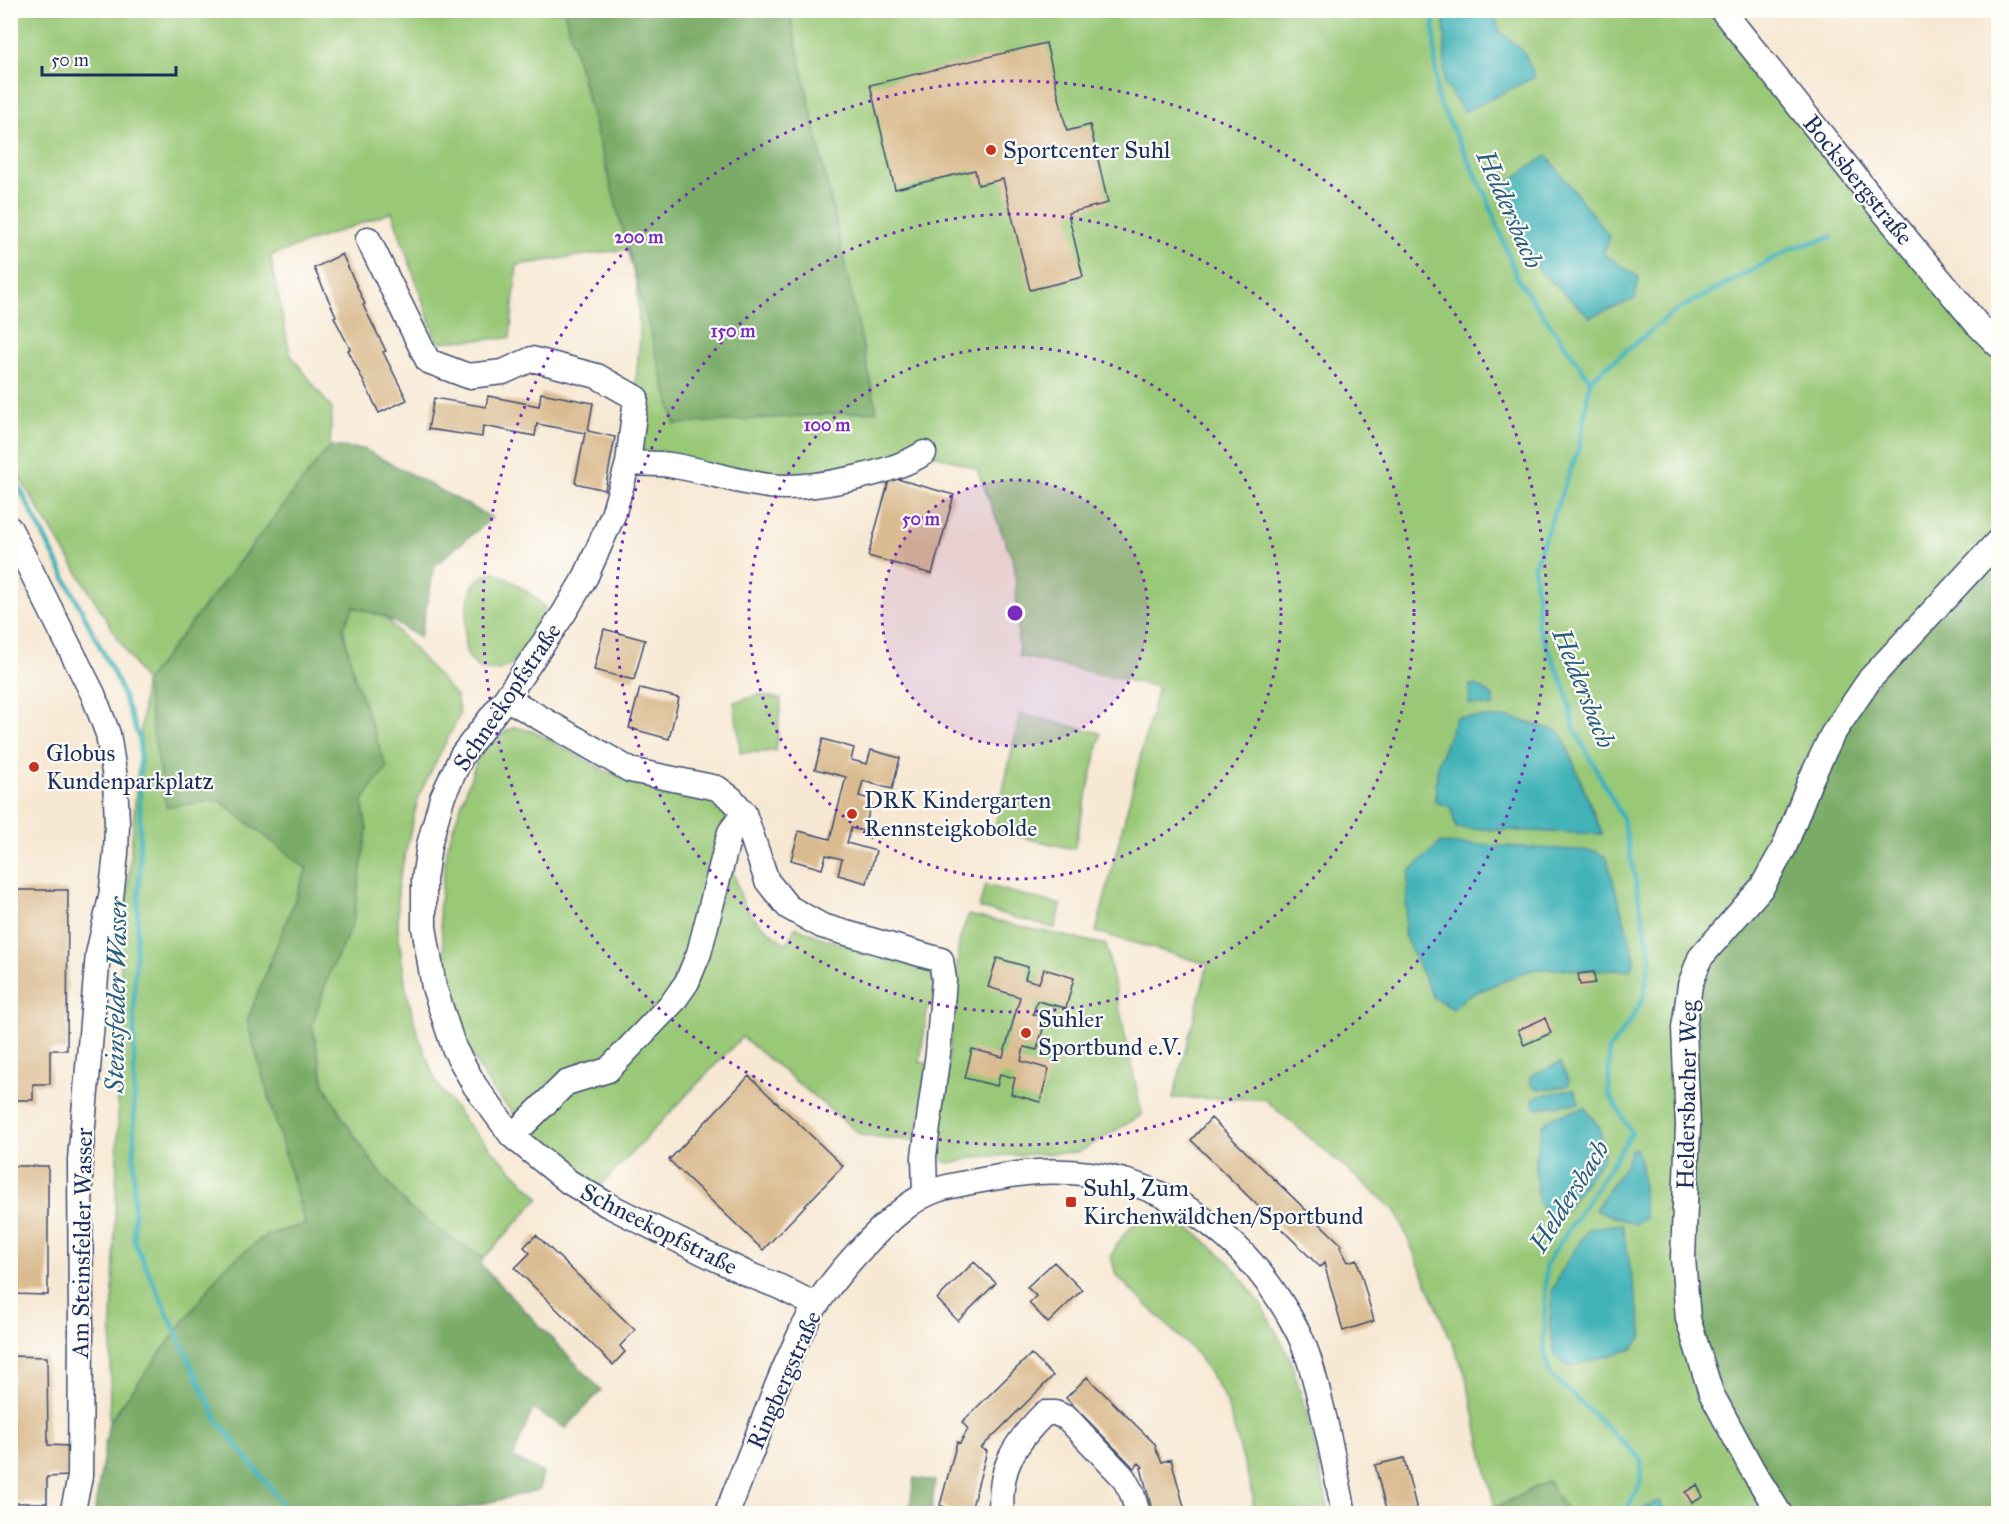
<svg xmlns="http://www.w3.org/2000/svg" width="2009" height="1524" font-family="'IM FELL Great Primer',serif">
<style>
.green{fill:#99c877;stroke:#5a7c6a;stroke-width:1.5;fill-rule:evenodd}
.forest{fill:#7aac68;stroke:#4a6e63;stroke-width:1.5}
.water{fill:#41b2b8;stroke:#2e708b;stroke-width:1.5}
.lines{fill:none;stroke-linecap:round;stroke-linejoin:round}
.stream{stroke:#41b2b8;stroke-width:5}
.building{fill:#dabb90}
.minor-casing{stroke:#3c4b70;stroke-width:27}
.minor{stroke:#fff;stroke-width:24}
.ring{fill:none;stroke:#7b2cbf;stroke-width:3;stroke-dasharray:3 6}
.poi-dot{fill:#c8321e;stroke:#fdfcf7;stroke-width:2}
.labels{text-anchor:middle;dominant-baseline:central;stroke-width:4.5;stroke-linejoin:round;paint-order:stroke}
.poi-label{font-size:24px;fill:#1b2f5e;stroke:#fdfcf7;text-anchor:start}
.street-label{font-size:24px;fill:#1b2f5e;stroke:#fdfcf7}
.water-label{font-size:26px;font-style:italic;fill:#285d7e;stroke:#fdfcf7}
.centre{fill:#7b2cbf;stroke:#fdfcf7;stroke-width:3}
.ring-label{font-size:18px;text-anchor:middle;font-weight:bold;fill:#7b2cbf;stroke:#fdfcf7;stroke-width:4.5;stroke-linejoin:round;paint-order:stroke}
</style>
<rect width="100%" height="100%" fill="#fdfcf7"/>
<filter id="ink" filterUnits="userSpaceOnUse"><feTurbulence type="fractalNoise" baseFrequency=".0167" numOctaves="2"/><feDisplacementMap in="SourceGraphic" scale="12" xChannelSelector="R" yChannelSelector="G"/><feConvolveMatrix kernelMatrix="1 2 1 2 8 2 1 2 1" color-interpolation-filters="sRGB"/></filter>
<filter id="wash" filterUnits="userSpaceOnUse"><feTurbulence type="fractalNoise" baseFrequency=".008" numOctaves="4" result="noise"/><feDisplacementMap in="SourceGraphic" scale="24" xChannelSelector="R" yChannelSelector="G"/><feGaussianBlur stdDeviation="1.35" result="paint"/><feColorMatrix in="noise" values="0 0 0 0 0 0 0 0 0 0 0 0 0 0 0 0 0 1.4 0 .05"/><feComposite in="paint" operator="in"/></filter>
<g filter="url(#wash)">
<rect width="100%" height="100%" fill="#f7e8d3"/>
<path class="green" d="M10,11H564L675,424L877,411L789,11H1722L1998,345V541L1790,1513H1568L1548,1482L1495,1508L1465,1373L1396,1211L1264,1099L1173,1098L1208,964L1096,932L1158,687L1019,656L1015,566L977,469L918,449L805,487L628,463L640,339L637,285L627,249L517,265L510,338L437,342L392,212L270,256L290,354L332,409L330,446L145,682L219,800L307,869L247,1021L305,1224L265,1236L224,1268L109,1422L118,1125L117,1018L145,682L11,464ZM1561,732L1602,834L1457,828L1451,807L1435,801L1438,764ZM1422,861L1629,970L1533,969L1467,996L1404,935L1409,872Z
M496,572C508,580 543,598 546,612C547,620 538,631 534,637C529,644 524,653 517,659C500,676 474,675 466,650C462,639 468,596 473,586C477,577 488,574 496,572Z
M354,607L385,617L456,696L460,714L419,795L398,884V931L406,989L417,1032L437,1084L468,1125L539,1198L484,1258L450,1238L408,1207L373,1163L344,1120L324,1084L312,1025L329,974L367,830L362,802L372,786L386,768L354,676L343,628Z
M759,695L781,699L776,751L740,753L739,738L734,702Z
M1020,714L1101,733L1074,849L994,831Z
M514,727L535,732L603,770L639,784L673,788L729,806L719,854C737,866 735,886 744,904C753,921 771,932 786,944L796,927L819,937L928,968L940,984L937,1005H928L920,1062L929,1064L915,1141L861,1135L742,1037L599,1187L566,1163L531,1134L491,1088L463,1039L449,989L439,911L447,846L477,759L494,738Z
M985,885L1061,905L1055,928L979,908Z
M968,915L1106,945L1142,1115L1079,1152L972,1157L956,1163L945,1162L940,1155L959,941Z
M1158,1214L1195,1232L1229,1262L1260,1303L1290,1358L1311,1429L1329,1513H1253V1495L1226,1400L1198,1355L1116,1275L1111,1256C1123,1233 1131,1220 1158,1214Z"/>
<path class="forest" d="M564,11H789L877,411L675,424Z
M330,446L364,449L492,518L435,565L420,637L385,617L354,607L343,628L354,676L387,768L372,786L362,802L367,830L353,923L329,974L312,1025L324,1084L344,1120L373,1163L408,1207L450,1238L484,1258L480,1264L601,1390L566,1428L533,1409L513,1458L543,1473L539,1490L465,1508L434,1513H100L95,1509L109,1422L224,1268L265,1236L305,1224L247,1021L307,869L219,800L166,807L145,682Z
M1998,541V1513H1790L1759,1465L1688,1319L1690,985L1727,928L1832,735Z
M914,1478L935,1481L931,1513H909Z
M1548,1481L1568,1513H1496L1495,1508Z"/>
<path class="water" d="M1443,11H1493L1499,30L1524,52L1535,77L1464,112L1444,83L1445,38Z
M1547,156L1610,237L1603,254L1639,277L1635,299L1590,317L1538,269L1520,235L1501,186Z
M1470,685H1476L1493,696V707L1469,704Z
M1456,717L1512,718L1561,732L1602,834L1456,828L1451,807L1435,802L1438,764Z
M1440,843L1596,851L1607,859L1635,959L1630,970L1533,969L1467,996L1453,1009L1433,997L1404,935L1409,872Z
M1560,1063L1569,1081L1567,1086L1539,1090L1531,1084L1530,1076Z
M1574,1089L1579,1103L1535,1108L1533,1097Z
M1584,1107L1600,1128L1604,1157L1563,1213L1549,1219L1538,1201L1535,1160L1542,1126L1554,1116L1568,1113Z
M1636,1148L1641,1166L1645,1217L1635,1224L1595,1210L1627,1162L1631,1149Z
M1622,1224L1643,1336L1632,1349L1568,1367L1555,1356L1550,1327L1552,1291L1564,1266L1589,1228Z
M1660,1501L1666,1513H1638L1637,1511Z"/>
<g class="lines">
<path class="stream" d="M1433,10L1437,98L1486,195L1517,278L1590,380L1580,445L1534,566L1538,603L1537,624L1566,690L1574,728L1623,819L1651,957L1643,999L1630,1021L1609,1050V1094L1632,1133L1546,1264L1544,1343L1549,1373L1641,1459L1640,1485L1628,1507L1631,1514
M1590,380L1675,311L1793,248L1832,237
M10,463L19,487L118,682L140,741V866L134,994V1241L217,1420L291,1514"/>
</g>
<g id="blocks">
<path class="building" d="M1046,43L1067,131L1090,125L1108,203L1068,213L1083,277L1030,290L1003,179L978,185L975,170L895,189L870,85Z
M342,254L365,304L363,305L386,351L383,352L407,400L379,413L348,350L350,349L334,317L336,316L314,268Z
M541,393L593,403L588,431L615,437L605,490L575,483L585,433L537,424L535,436L483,426L482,437L428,429L434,398L486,407L488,396L539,406Z
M890,477L954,495L932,574L868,556Z
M604,629L645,640L634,680L594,670Z
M640,688L679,698L669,739L629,728Z
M823,739L854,748L851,760L867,764L871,750L900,758L892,789L863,781L859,796L872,800L864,831L851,828L847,843L876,851L867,883L838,875L842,859L826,855L822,869L791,860L799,831L830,839L846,777L815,769Z
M10,890H68L67,1050H50V1084H33V1100H10Z
M997,958L1028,967L1025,979L1039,983L1044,969L1074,978L1066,1008L1037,1001L1033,1014L1046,1018L1037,1050L1024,1047L1021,1061L1049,1069L1040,1102L1011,1094L1015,1078L1000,1074L997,1086L965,1078L972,1049L1003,1057L1020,997L988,987Z
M1594,972L1595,983L1580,985L1578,974Z
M1545,1018L1551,1033L1524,1045L1518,1030Z
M749,1076L843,1166L763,1250L669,1160Z
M1211,1118L1342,1245L1340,1247L1348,1262L1357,1259L1374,1321L1343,1331L1324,1263L1320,1267L1191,1140Z
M10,1166H48V1295L10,1294Z
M536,1235L635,1330L620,1346L625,1352L613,1365L515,1268L530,1253L524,1247Z
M974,1262L996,1283L958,1321L937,1299Z
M1054,1262L1082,1290L1048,1323L1029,1303L1036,1296L1027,1287Z
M1031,1354L1053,1376L981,1448L987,1451L970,1514H949V1509L940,1505L957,1442L960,1443L968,1429L962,1422Z
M10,1356L47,1357L48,1445L69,1446V1476L47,1477V1503H10Z
M1087,1377L1156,1445L1155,1448L1162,1462L1171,1459L1186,1514H1153L1141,1468L1143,1467L1139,1463L1134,1468L1066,1398Z
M1404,1458L1418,1514H1387L1375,1465Z
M1697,1485L1703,1497L1692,1503L1685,1492Z"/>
</g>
</g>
<g filter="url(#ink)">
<use href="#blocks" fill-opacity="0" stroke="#3c4b70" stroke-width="1.5"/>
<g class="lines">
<g class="minor-casing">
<path id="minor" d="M1722,10L1869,194L1977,324L1998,345
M368,239L428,361L468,376L503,372L532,359L597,376L636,398L628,463L613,515L586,576L564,613L506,698L462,755L442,798L429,845L424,880V927L434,987L454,1048L475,1086L512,1136L569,1182L608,1205L706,1254L752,1276L780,1287L815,1305
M628,463C642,464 656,463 670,465C703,470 735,482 769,486C807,491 892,474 924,453
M10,529L93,694L108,734L115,778L117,823L116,854L111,897L98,954L80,1160L81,1324L80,1477L72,1514
M506,698L630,770L717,788L732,799L744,813L767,881L788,907L822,926L941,960L944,980L938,1053L924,1156L925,1195
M512,1136L566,1083L608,1070L673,1002L687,982L699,953L730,832L744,813
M727,1514C738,1483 751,1454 762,1424C774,1392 787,1361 802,1330C807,1322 811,1312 817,1304C839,1271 875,1231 906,1207C932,1187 951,1186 982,1180C1000,1177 1018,1173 1037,1172C1154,1166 1245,1229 1298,1332C1309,1354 1315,1380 1321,1404C1330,1440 1337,1477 1344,1514
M1002,1514C997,1470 1015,1442 1045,1413H1055L1067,1418L1123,1477L1132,1493L1138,1514
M1780,1514L1752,1469L1711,1393L1688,1319L1683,1258L1688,1126L1684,1028L1690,985L1700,958L1762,887L1784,848L1810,781L1832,735L1870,679L1998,541"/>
</g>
<use href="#minor" class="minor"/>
</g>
</g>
<circle cx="1015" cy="613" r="133" fill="#7b2cbf" fill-opacity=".12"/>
<g class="ring">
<circle cx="1015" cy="613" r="133"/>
<circle cx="1015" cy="613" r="266"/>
<circle cx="1015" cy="613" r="399"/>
<circle cx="1015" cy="613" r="532"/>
</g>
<g class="poi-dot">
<circle cx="991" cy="150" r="6"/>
<circle cx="34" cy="767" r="6"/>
<circle cx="852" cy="814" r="6"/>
<circle cx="1026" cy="1033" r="6"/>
<rect x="1065" y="1196" width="12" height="12" rx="3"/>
</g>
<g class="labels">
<g class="poi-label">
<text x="1003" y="150">Sportcenter Suhl</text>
<text x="46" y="753">Globus<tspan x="46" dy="28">Kundenparkplatz</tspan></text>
<text x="864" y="800">DRK Kindergarten<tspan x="864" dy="28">Rennsteigkobolde</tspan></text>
<text x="1038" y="1019">Suhler<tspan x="1038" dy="28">Sportbund e.V.</tspan></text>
<text x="1083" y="1188">Suhl, Zum<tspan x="1083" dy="28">Kirchenwäldchen/Sportbund</tspan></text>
</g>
<g class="street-label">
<text transform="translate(1858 180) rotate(51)">Bocksbergstraße</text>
<text transform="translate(507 697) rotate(-56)">Schneekopfstraße</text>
<text transform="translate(1687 1095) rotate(-89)">Heldersbacher Weg</text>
<text transform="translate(659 1229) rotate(27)">Schneekopfstraße</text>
<text transform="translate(82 1243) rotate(-89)">Am Steinsfelder Wasser</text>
<text transform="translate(784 1380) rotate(-66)">Ringbergstraße</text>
</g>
<g class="water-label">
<text transform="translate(1510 209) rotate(66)">Heldersbach</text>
<text transform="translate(1584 688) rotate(68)">Heldersbach</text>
<text transform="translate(116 995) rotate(-89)">Steinsfelder Wasser</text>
<text transform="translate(1569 1196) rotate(-58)">Heldersbach</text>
</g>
</g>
<circle cx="1015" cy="613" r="9" class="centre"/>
<g class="ring-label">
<text x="639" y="243">200 m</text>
<text x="733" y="337">150 m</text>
<text x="827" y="431">100 m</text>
<text x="921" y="525">50 m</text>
</g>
<rect width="2009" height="1524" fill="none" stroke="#fdfcf7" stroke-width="36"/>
<path d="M42 66v9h134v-9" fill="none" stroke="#1b2f5e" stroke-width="3"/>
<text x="51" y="66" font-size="18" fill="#1b2f5e" stroke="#fdfcf7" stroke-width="4.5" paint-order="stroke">50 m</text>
</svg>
